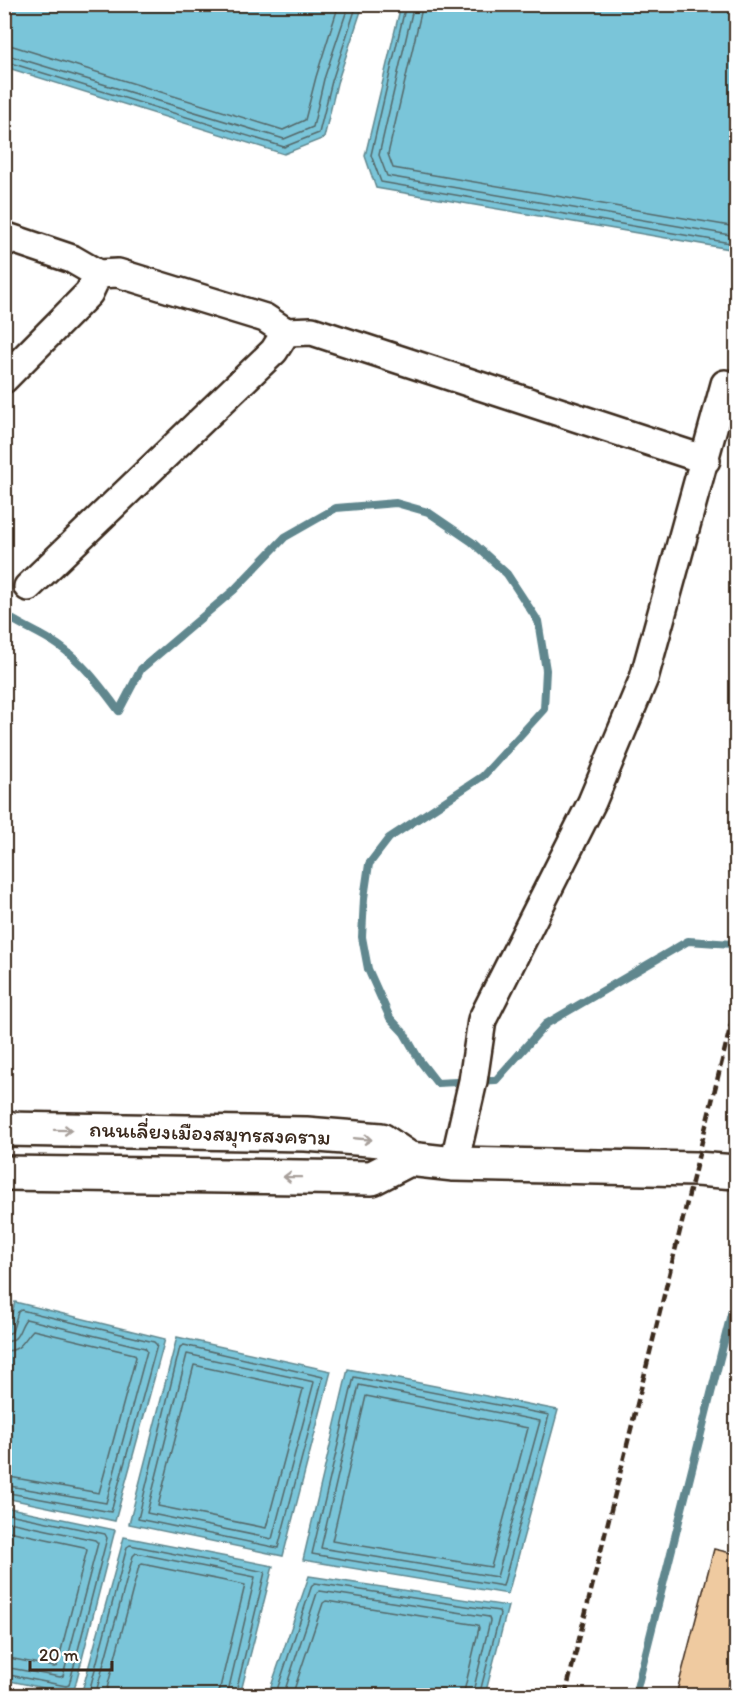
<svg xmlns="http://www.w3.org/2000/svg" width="741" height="1700" font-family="Itim,'Playpen Sans Thai',sans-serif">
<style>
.water{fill:#7ac5d9;stroke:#61878e;stroke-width:1.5}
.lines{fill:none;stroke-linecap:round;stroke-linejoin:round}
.shore{stroke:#546869;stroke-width:1.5}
.stream{stroke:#61878e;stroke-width:8}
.building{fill:#efcaa0;stroke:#3b2a1e;stroke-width:1.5}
.minor-casing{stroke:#3b2a1e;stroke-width:32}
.secondary-casing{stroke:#3b2a1e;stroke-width:38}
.minor{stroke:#fff;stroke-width:27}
.secondary{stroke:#fff;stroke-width:33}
.rail{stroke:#3b2a1e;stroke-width:4.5;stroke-dasharray:9 4.5;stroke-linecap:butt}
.oneway{stroke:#a79f9a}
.labels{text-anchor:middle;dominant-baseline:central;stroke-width:5;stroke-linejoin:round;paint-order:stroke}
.street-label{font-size:22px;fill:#3b2a1e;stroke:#fff}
</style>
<rect width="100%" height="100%" fill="#fff"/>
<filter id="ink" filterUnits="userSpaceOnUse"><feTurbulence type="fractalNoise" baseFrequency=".0167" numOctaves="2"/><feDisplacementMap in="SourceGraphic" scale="12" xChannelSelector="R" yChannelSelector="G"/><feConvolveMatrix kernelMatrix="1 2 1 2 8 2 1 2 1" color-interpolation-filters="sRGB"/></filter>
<g filter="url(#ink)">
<path class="water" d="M4,5L5,4L363,5L337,83L324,138L284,154L5,67Z
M401,5H736V250L376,188L365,156Z
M15,1302L165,1339L115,1521L5,1498V1338Z
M177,1337L331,1371L283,1556L129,1524Z
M348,1369L558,1410L508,1594L303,1560Z
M5,1507L115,1530L73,1694L5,1680Z
M124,1537L273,1566L240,1695H81Z
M309,1576L508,1606L485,1695H268Z"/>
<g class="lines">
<path class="shore" d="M406,4L371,155L381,182L736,244
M414,4L379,155L387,176L736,236
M423,4L388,154L393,168L736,227
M4,45L13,46L283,130L305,120L316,77L339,4
M4,54L284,139L313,127L324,79L349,4
M4,61L284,147L319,133L332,81L357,4
M4,1335L12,1332L18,1312L21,1310L154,1342L157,1345L111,1512L4,1492
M4,1342C21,1341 18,1328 26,1319L145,1348L147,1351L106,1503L4,1485
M184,1345L323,1377L278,1548L138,1519L180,1347Z
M4,1351C22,1351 23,1340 33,1330L134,1354L136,1357L99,1493L4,1476
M187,1354L314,1382L272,1539L147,1513Z
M194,1365L303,1389L266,1528L158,1506Z
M354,1377L549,1415L503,1586L312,1554Z
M359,1385L540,1421L497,1577L321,1548Z
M366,1396L528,1428L491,1567L332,1541Z
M4,1513L105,1534L107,1538L69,1685L66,1686L4,1674
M4,1521L95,1540L98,1543L63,1676L60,1677L4,1667
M4,1530L84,1547L87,1550L57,1666L54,1667L4,1657
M88,1696L127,1547L130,1545L265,1572L235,1696
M95,1696L133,1556L136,1553L255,1577L227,1696
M105,1696L139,1566L142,1564L245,1585L218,1696
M275,1696L312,1585L315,1583L499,1611L500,1614L479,1696
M283,1696L317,1593L320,1591L489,1617L490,1621L472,1696
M292,1696L323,1603L326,1601L478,1625L479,1628L463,1696"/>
<path class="stream" d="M4,614C21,626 41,633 58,645C83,662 101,687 119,711L141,669L234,590L285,537L336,508L396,503L428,512L472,542L507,574L538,621L546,670L544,709L483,776L389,838L369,864L364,898L362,937L368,969L390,1018L404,1033L420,1061L437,1083L496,1080L546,1024L688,941L732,944
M635,1696L736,1294"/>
</g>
<path class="building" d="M714,1549L736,1554V1656L726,1696H696L677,1691Z"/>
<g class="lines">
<g class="minor-casing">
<path id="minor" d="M4,236L72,259L98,274L118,273L265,318L286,332L312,331L706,460
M4,379L89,293L98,274
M28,587L274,351L286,332
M454,1164L473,1081L482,1020L592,802L644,678L725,384"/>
</g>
<g class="secondary-casing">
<path id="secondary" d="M4,1129L306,1134L381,1140L409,1159L454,1164L696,1169L736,1172
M4,1173L372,1178L409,1159"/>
</g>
<use href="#minor" class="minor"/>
<use href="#secondary" class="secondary"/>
<path class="rail" d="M565,1696L736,1004"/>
</g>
<defs><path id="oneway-shaft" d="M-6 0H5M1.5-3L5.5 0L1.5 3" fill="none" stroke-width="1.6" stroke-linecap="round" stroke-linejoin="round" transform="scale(1.5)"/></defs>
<g class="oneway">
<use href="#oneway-shaft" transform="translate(63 1130) rotate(1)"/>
<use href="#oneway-shaft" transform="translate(363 1139) rotate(5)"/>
<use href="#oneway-shaft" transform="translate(292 1177) rotate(-179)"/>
</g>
</g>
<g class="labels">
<g class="street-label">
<text transform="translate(210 1133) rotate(2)">ถนนเลี่ยงเมืองสมุทรสงคราม</text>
</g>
</g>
<rect width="741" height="1700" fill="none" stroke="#fff" stroke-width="24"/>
<rect x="12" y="12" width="717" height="1676" fill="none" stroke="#3b2a1e" stroke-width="2" filter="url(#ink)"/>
<path d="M30 1661v9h82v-9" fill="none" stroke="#3b2a1e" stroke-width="3"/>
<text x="39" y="1661" font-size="18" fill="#3b2a1e" stroke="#ffffff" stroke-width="4.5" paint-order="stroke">20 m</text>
</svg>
